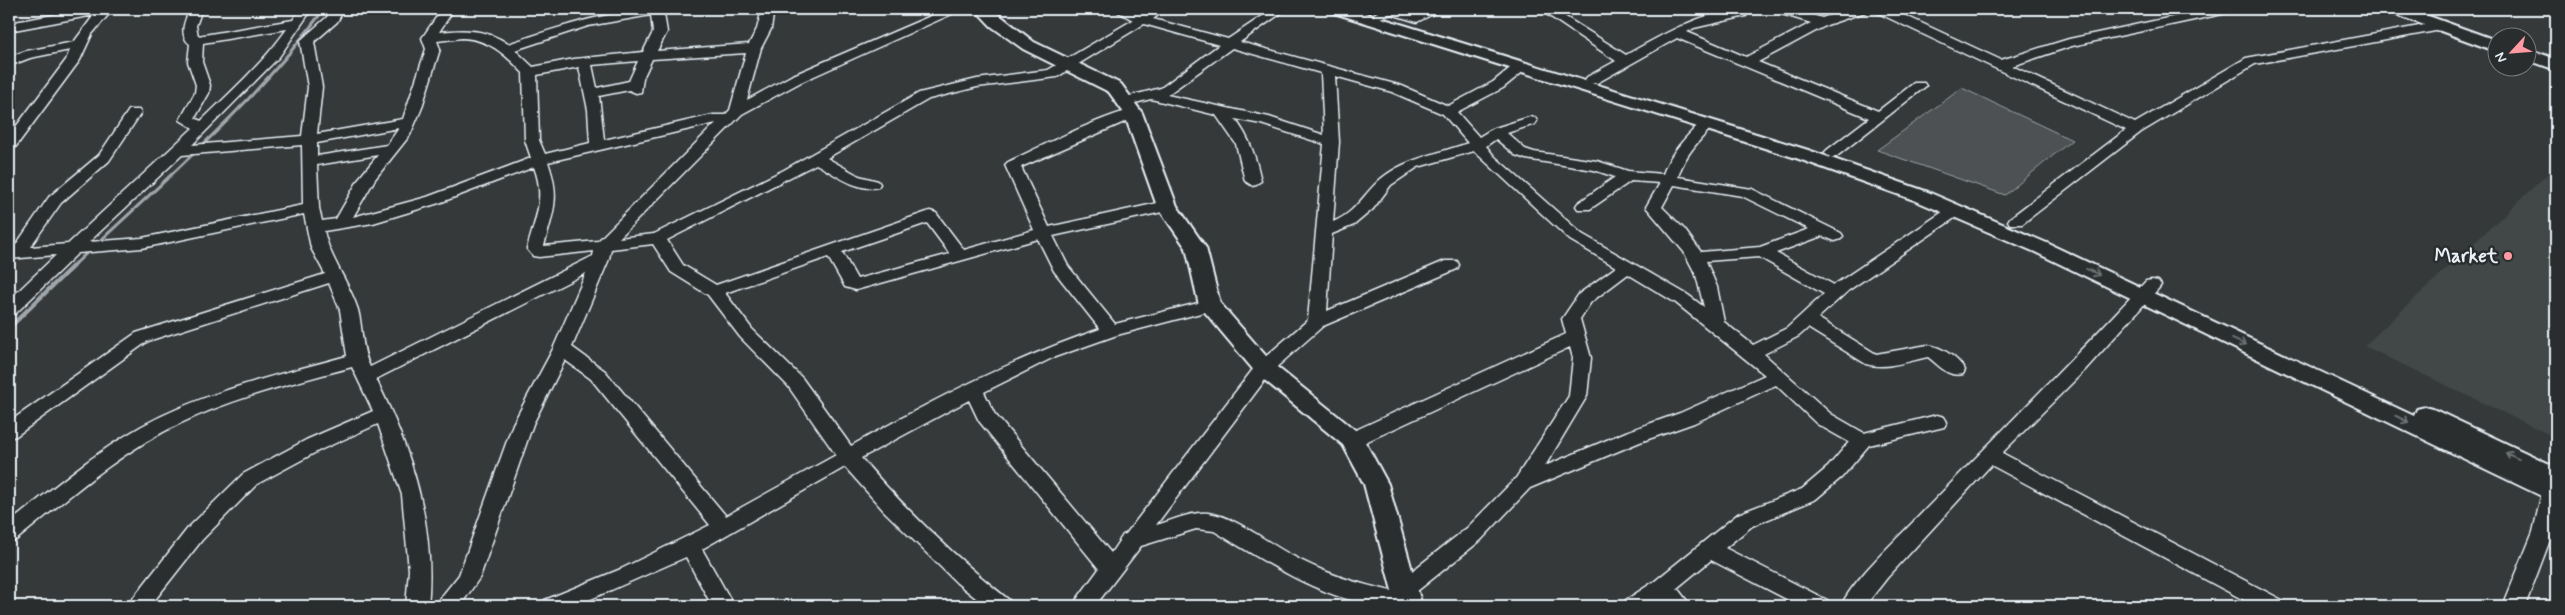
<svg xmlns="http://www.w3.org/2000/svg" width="2565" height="615" font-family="Mynerve,sans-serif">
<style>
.built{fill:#424647}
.green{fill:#4d5152;stroke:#9aa1a5}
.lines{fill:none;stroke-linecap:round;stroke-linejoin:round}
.stream-far1{stroke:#a0a7ac;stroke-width:3}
.stream{stroke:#a0a7ac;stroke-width:4.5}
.minor-casing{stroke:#e8f1f8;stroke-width:3}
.major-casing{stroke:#e8f1f8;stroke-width:4}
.minor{fill:#2a2d2e;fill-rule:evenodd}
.major{fill:#2a2d2e;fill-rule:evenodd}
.oneway{stroke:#6c7275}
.poi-dot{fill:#ff9aa2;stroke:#2a2d2e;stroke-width:2}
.labels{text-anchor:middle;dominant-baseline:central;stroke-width:5;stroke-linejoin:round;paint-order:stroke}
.poi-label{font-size:19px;font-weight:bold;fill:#e8f1f8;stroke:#2a2d2e;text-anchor:end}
</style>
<rect width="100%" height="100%" fill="#35393a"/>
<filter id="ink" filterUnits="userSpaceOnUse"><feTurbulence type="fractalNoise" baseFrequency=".02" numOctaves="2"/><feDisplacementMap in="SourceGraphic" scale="10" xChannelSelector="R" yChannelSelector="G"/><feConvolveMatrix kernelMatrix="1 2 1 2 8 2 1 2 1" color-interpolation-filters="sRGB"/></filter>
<g filter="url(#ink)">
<path class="built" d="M2556,166V438L2364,346Z"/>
<path class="green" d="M1962,88L2072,140L2005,195L1877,150Z"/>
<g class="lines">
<path class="stream-far1" d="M97,244C177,169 259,98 324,9
M74,265L90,250"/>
<path class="stream" d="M9,328L75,264"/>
<g class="minor-casing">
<path id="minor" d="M86,9H113L92,34L80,60L14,149L9,150V136L66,60L70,50L30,58L9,66V57L26,51L74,42L94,15L9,31V23Z
M190,9H202L196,26L198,36L293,20L300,9H312L279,57L192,145L302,136L308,87L300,41L327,17L332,9H344L337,22L314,42L322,87L317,134L403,119L426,49L422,38L442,9H454L439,32C464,29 487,29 508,44C569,24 611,9 677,9L676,12L664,14L667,32L657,51L749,44L757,29L762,9H774L771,29L761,48L747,100L791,76L947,9H963L801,82L742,114L619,238L654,234L784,170L919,93L977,79L1048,70L1133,20L1113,9H1129L1142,14L1151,9H1166L1153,19L1228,39L1273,9H1287L1240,42L1402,86L1448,106L1493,82L1515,64H1525L1527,67L1525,70L1503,88L1457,112L1479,137L1492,129L1530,117L1535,118L1537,121L1535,124L1507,133L1525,149L1534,152L1597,161L1628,171L1663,174C1670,153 1685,138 1701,122H1711L1713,125L1711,128C1697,143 1684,156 1678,177L1752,189L1841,233L1843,236L1841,239L1835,241L1822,236L1776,253L1834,285L1950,207H1962L1964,210L1962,213L1849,290L1818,318L1876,354L1928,345C1942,347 1958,358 1965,370L1963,374C1948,378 1939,365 1928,357C1908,361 1886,370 1866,364L1808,328L1799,336L1764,354L1831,414L1864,433L1937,415L1944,417L1947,422L1944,427L1869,445L1842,477L1816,499L1752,526L1725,548L1827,600L1830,606H1800L1711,560L1677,588L1691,606H1667L1661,600L1651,606H1623L1626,600L1655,581L1738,514L1802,489L1828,467L1849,442L1817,424L1776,385L1694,423L1640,442L1530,488L1481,540L1411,596L1415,597L1418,603L1416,606C1404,606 1390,608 1378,606C1317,597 1265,561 1214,531L1196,529L1141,546L1095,606H1072L1099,569L979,421L969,400L861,458C906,510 955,557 1009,600L1012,606H986L957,583L884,511L845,467L702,549L734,606H712L686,557L575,606H542L545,600L621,569L710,525L591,379L565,360L533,424L480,577L460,606H434L459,575L513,424L553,349L586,273L376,379C412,452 436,525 428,606H406L409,570L402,495L378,424L320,450L257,484L202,540L150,606H127L188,528L243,474L306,440L373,411L352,367C294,383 235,397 181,423C120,452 69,497 16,540L9,542V523C52,489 94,453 142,426C206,391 278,375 347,356L340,310L329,283L148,341L16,436L9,438V422L136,333L325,274L311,248L304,214L142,248L78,253L15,314L9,315V300L56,255L9,259V249H13L49,197L99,155L129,110H139L141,113L109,161L61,203L30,247L68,244L193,128L180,120L195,93L196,85L188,62L190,44C178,35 185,20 190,9ZM651,15L653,32L643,52L574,59L533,67L515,50L588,26ZM1144,24L1219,45L1161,88L1122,98L1120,101L1122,104L1127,105L1151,99L1216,115L1236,144L1245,181L1253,186L1261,181C1256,158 1250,138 1235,119L1261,124L1324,144L1308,320L1257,364L1126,534L1123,535L1111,553L994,413L984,392L1052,358L1117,335L1216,309L1219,305L1216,301L1210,300L1115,324L1068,266L1053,236L1167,211L1175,206L1167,201L1049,227L1021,167L1138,116L1140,113L1138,110C1121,106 1030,152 1008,162L1005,165L1034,230L964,250L936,213L930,211L716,285L683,265L667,240L816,164C833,173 857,192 878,187L880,184L878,181L859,176L827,158L929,99L977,87L1057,77ZM287,29C263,63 231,92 201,121L195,118L209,93L210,85L202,62L203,43ZM462,38C489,39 505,54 523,73L525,140L531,158L427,197L353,217L375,179L410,135L421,110L440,49L437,41ZM1232,48L1321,73L1324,135L1269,117L1167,95ZM746,53L730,110L725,115H713L604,140L599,96L629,90L636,93L641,92L643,78L652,59ZM638,61L629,81L597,88L592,65ZM579,67L588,110L590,143L545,154L539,140L537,75ZM1335,76L1392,92L1443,114L1468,143C1438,154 1407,158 1382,178C1364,193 1357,212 1333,222L1339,142ZM716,123L598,241L544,246C553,212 561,198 548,162ZM399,128L387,145L317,156V143ZM1496,139L1515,155L1526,159L1594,170L1615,177L1578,203L1576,206L1578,209H1590L1631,181L1660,183L1646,207L1684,252L1696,275L1704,307L1688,295L1582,234L1494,156L1486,146ZM302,145L303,205L142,238L89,242L182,155ZM1474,151L1570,240L1616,267L1579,294L1562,319L1566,334L1345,435L1342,440L1345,445L1352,447L1359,445L1570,347L1573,358L1569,396L1516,478L1467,528L1397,583L1394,589L1396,592C1357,584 1323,573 1289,554C1265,541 1234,516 1208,513C1191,511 1172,521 1156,525L1271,372L1323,326L1457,269L1459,265L1457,261H1445L1327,311L1332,234L1354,225L1373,209L1391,185L1418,167ZM378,155L360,177L336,219L322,221L319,208L317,165ZM534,167C546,198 535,219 527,249L533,256L539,257L594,251L593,256L370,367C361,349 363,329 358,310C349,282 330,259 324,231L373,223L439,203ZM1674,185L1742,196L1809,229L1760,247L1701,252L1684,229L1662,207ZM927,223L950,254L857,279L842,252ZM1038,239L1054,271L1100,329C1012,359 931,401 851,446L802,378L752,329L725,293L828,257L845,287L856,290ZM653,244L671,272L708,295L740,337L788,386L836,455L726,516L605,371L572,347L609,259L611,249ZM1759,257L1824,294L1787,328L1753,345L1724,322L1717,287L1706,261ZM1628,274L1676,303L1765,375L1680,413L1626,432L1545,466L1587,396L1591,358L1580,319L1591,302Z
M1382,9H1400L1416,14L1427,9H1443L1417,22L1391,14L1380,18L1375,17L1374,14Z
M1539,9H1553L1626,55C1664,34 1706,9 1748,9L1746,16L1694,28L1687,32L1746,57L1811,23L1775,12L1774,9H1793L1822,18L1848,9H1866L1865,12L1827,25L1758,62L1878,111L1914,83H1924L1926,86L1837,156L1832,158L1824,153L1827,150L1869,118L1677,38L1597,83H1587L1585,80L1587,77L1616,61Z
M1875,9H1891L2001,60L2069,39L2210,9H2233L2227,13L2072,46L2012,66L2135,123L2246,58L2441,22L2448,26L2441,30L2255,64L2141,132L2022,224H2010L2008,221L2010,218L2126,130L1876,12Z
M2152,280L2158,281L2161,285L2158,289L2085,370L2002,453L2282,600L2285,606H2255L1991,465L1887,578L1865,606H1841C1854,578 1900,536 1923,512C1997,435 2073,360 2146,281Z
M2552,485L2556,486V519L2553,532L2525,606H2503L2533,532L2542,492L2545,487Z"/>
</g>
<g class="major-casing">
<path id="major" d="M975,9H992L1034,42L1121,84L1142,113L1177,206L1206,248L1220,303L1272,363L1360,434L1364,440L1388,484L1422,606H1396L1364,484L1343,445L1256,373L1199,305L1186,248L1157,206L1124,113L1109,92L1023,49L991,26Z
M1329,9H1352L1808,150L1928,192L2049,244L2414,416L2417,409L2425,407L2433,409L2556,467V503L2035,252L1914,200L1796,158L1331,12Z
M2387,9H2409L2498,41V52L2389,12Z
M2528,49L2556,59V70L2528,60Z"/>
</g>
<use href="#minor" class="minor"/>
<use href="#major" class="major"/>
</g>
<defs><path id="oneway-shaft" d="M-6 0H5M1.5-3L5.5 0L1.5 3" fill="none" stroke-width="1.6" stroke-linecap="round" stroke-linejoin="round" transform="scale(1.25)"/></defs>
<g class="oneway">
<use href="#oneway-shaft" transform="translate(2093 272) rotate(25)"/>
<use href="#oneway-shaft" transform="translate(2239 342) rotate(25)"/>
<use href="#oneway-shaft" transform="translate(2402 419) rotate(26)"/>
<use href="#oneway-shaft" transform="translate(2512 456) rotate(-155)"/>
</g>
</g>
<circle class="poi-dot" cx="2508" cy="256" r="5"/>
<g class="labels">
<g class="poi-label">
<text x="2498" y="256">Market</text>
</g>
</g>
<rect width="2565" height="615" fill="none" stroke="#2a2d2e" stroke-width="30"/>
<rect x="15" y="15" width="2535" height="585" fill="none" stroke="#e8f1f8" stroke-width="2" filter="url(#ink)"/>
<g transform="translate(2512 52) rotate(244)"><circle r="24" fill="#2a2d2e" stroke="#767b7f"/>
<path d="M0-4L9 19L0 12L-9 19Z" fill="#ff9aa2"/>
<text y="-8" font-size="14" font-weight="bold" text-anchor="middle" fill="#e8f1f8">N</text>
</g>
</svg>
